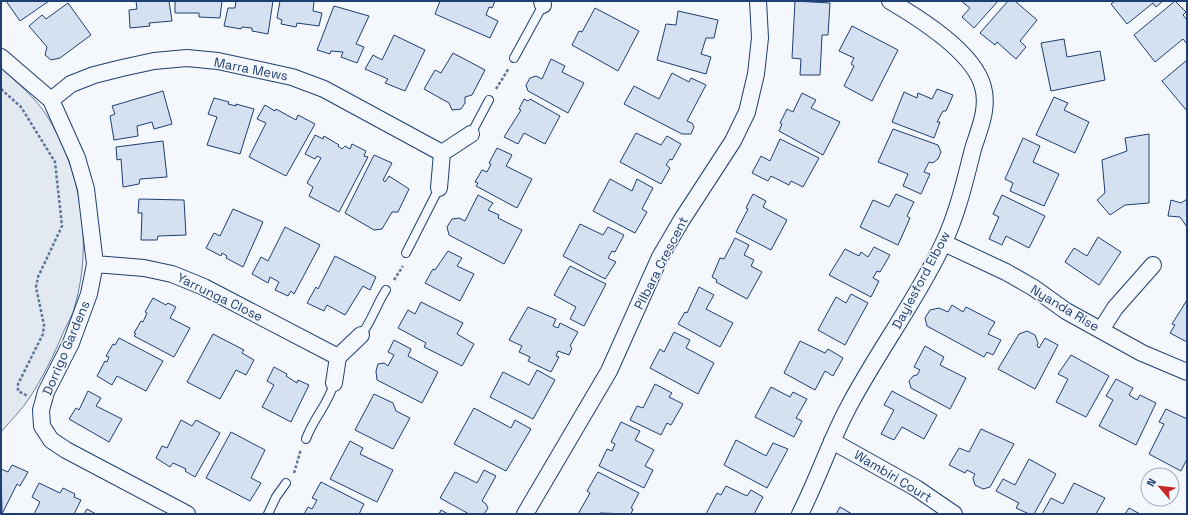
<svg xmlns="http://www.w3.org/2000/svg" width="1188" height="515" font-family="'Space Grotesk',sans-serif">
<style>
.green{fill:#e3e9f0;stroke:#687fa3}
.building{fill:#d5e0f0;stroke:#1d3f73}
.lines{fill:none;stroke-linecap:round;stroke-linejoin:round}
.service-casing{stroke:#1d3f73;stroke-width:10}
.minor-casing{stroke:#1d3f73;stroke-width:18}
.path{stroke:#5e769c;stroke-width:2.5;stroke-dasharray:3 2;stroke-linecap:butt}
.service{stroke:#f4f7fb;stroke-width:8}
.minor{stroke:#f4f7fb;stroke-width:16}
.labels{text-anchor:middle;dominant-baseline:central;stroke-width:3;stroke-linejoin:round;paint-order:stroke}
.street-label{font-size:13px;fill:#1d3f73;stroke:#f4f7fb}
</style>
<rect width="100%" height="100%" fill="#f4f7fb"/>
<path class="green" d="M1,68C17,83 35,97 47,116C81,170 93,244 75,305C73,315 67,324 63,333C54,355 43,377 30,397C22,410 10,421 1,432Z"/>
<path class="building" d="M6,1H49L20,21Z
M136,1H169L172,21L149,23L150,26L130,28L129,10L137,9Z
M175,1H222L220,18L199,17V13H175Z
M236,1H273L268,34L252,31V28L242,27L241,29L224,26L228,8H235Z
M280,1H314L313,11L322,13L319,26L297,23L296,27L281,24L282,20L277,18Z
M440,1H495L492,8L489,7L486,15L498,21L490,38L435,14Z
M795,1L830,3L828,35H822L820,75H800L801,59L792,58Z
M961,1H998L974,28L962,17L970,8Z
M1008,1H1015L1037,20L1020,41L1026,47L1016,59L997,42L995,45L980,33Z
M1115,1H1163L1156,7L1153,3L1127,24L1111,4Z
M1175,1L1186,12L1183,15L1187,20V44L1183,39L1155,62L1134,35Z
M68,3L91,35L60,58L51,60L45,55L47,47L29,26L42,15L46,19Z
M334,6L369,16L356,44L364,47L357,63L341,57L343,52L331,51L330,54L317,50Z
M595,8L639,31L618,71L572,45L579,31L582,32Z
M678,11L718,20L714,38H706L701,54L711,57L706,74L657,60L666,24L676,25Z
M852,26L898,50L872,101L844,86L854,66L851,64L854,58L839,51Z
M394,35L425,50L405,91L385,83L388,79L365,69L373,55L382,60Z
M1064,39L1067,57L1100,51L1105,80L1051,91L1041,43Z
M453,53L485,70L472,95L465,97V103L461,109L452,110L449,103L424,89L435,70L441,73Z
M551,59L565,66L562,72L584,83L568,113L528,91L526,85L530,78L536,76L542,79Z
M1187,60V111L1162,81Z
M672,73L689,82L691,78L706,85L687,121L692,123L694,127L691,134H682L624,104L634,86L659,99Z
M937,89L953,95L946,111H943L937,122H940L934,138L892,122L904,92L917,98L918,93L932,99Z
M163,91L172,124L154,129L152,122L137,126L138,136L114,140L110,116L115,114L112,106Z
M802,93L816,100L811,108L840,122L823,155L779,131L782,124L780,123L787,109L793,112Z
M1054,97L1068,103L1064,110L1089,122L1075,153L1036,135Z
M214,98L229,102L228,104L236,106V104L254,109L240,154L207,145L217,117L208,114Z
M524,99L528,101L530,99L560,116L545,144L524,133L518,144L504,137L521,110L519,109Z
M265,105L275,111L276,109L296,120L298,115L315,124L286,176L249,157L266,123L257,119Z
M893,129L938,145L941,152L938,159L933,163L929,162L924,172L930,174L921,194L903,186L908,174L878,162Z
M636,133L661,145L667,136L681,144L672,160L670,159L666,165L670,168L661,184L620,162Z
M1149,134V203L1125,205L1110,215L1097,200L1105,193L1102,160L1127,151L1125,138Z
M315,135L323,139L324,136L339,145L338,146L342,149L345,146L350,149L352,144L366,151L364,156L368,157L339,212L309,196L313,187L307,183L321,158L317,156L315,159L305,154Z
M1023,138L1040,146L1033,162L1059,174L1044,206L1010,191L1013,183L1005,179Z
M780,139L819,158L803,187L791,181L789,185L771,176L768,181L752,173L761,156L770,161Z
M163,141L167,177L140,179L139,184L123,187L121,159L117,160L116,147Z
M497,148L512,155L506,166L532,179L517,208L476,186L478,183L475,182L482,170L487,172L491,164L489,163Z
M374,155L392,163L383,180L385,182L389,176L409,189L398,212H392L382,229L374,230L345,213Z
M610,179L632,191L637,179L653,188L642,209L647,212L635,233L593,211Z
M753,194L766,201L763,207L787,220L771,250L736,232L748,209L746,208Z
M896,194L914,202L907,216L910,218L898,245L860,227L873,200L889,207Z
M478,195L493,203L488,210L499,215L498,218L522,230L504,264L449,235L447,227L452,219L459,218L465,221Z
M1002,195L1045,216L1029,248L1006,236L1002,245L989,239L999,217L993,214Z
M139,199L184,200L186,235L158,236L157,240H141L142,213H138Z
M1187,199V227L1180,217L1168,216L1171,200L1181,203Z
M233,209L263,222L243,267L226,258L227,256L222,253L221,256L206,248L214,233L220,236Z
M580,224L603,235L608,227L624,235L615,252L612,251L608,258L616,262L605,279L563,256Z
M285,227L320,245L294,294L291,291L288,296L275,290L279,282L270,277L268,283L252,274L261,257L268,261Z
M1098,237L1121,252L1099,285L1065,262L1074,248L1087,256Z
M735,238L749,245L744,255L754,260L751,266L762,272L747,299L716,282L717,280L712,277L720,258L724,259Z
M874,247L890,255L880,272L877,271L873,278L879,281L871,297L829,275L845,249L859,256L861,252L868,257Z
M448,251L462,258L457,266L474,274L460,301L425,283L433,269L435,270Z
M335,256L376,277L370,290L363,286L345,315L327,305L324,311L307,303L316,287L318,289Z
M570,266L606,284L584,326L570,319L576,307L554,295Z
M699,287L714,295L706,309L733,323L720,347L678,324L685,312L687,313Z
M851,294L868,303L845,345L818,330L836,297L846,303Z
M153,298L166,305L168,303L176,307L170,318L190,328L174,357L134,336L136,334L134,333L141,321L143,322L147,313L145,312Z
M1187,300V342L1170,333L1175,325L1172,324Z
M421,302L463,323L457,334L474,344L462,366L424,347L426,343L398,328L408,310L415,314Z
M952,305L963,312L966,307L995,322L988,334L1001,340L993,355L987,352L984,357L927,326L925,318L930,310L939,308L948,312Z
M528,307L556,319L553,326L558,328L560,323L578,332L570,346L572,348L569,355L558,351L556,356L559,357L551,372L528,361L530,357L519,352L522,346L509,340Z
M1027,331L1035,335L1038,343L1037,346L1039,348L1045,338L1058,345L1035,389L998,369L1019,334Z
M674,332L690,340L686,348L714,363L698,394L650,368L660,349L664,352Z
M213,334L244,350L242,353L254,360L246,375L236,370L220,399L187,382Z
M119,338L163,361L146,391L117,376L112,385L97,376L105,361L107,362L109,357L106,356L113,344L115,345Z
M394,340L411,349L408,356L438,372L422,403L377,380L376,371L378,364L384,363L388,366L394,355L388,352Z
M800,341L825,353L828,349L843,358L833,376L825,371L815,390L784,373Z
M925,346L944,357L940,365L966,378L950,409L911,388L909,381L913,376L917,375L920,370L914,367Z
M1071,355L1109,376L1086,417L1056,402L1068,379L1058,374Z
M274,367L287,374L286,376L297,383L298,380L309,385L291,422L262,407L274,385L267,381Z
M537,370L555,380L533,419L490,397L503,372L529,385Z
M1116,379L1133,388L1129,395L1137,400L1140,395L1156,403L1136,445L1099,426L1113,400L1106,396Z
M655,384L672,393L669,397L683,404L671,425L667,423L661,435L630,420L637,406L643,408Z
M771,387L790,397L793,392L807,399L796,418L802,421L794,437L755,417Z
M88,391L101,398L96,406L122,419L109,442L69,419L76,408L79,410Z
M892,391L937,415L924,439L902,427L894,440L881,434L894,410L884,405Z
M374,394L393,403L396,411L410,418L393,449L355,430Z
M474,408L511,428L515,420L531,429L506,471L454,444Z
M1166,409L1187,419V459L1181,471L1149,454L1164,424L1159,422Z
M181,420L192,426L196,420L220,433L195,477L185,471L186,469L173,463L170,467L156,458L162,446L167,448Z
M621,422L640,431L635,440L654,450L645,466L653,470L644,488L599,466L607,449L612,451L615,444L611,442Z
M981,429L1014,444L990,487L983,489L975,485L973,478L975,474L967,470L965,473L949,465L959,448L969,452Z
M231,432L265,450L251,478L261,483L250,501L206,478Z
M736,440L766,456L773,443L788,449L767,488L724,465Z
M350,441L363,448L360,454L393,470L377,502L330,479Z
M1029,459L1056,474L1034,514H1029L1016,508L1019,503L996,491L1003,479L1015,485Z
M12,465L28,472L20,486L17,484L2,514L1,469L8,472Z
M484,470L496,476L482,501L486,504L488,508L484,514H469L440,498L455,472L477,483Z
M598,472L639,493L631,508L633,509L631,514L600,513L599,514H578L590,493L587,491Z
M321,482L364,504L359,514H304L308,507L312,509L317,500L312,498Z
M39,483L60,493L63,488L75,494L74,497L81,500L74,514H34L40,502L32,497Z
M1074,483L1105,498L1096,514H1042L1051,498L1063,504Z
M726,486L747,496L751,490L763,497L754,514H706L717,493L721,495Z
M840,507L852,514H836Z
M1129,508L1140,514H1125Z
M87,509L96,514H84Z
M441,510L448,514H439Z"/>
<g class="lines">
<g class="service-casing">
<path id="service" d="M514,58L543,5
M471,134L489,100
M406,253L439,188
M361,335C372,321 376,305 386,290
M306,439C314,417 328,405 334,383
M268,514L276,497L286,483"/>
</g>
<g class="minor-casing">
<path id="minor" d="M542,1L543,5
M1,57L51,100L77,158L86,189L95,264L89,294L71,343L46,392L41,410L42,426L51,440L66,450L187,514
M51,100L71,84L94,75L122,68L154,61L187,58L218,61L292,77L324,89L442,153
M439,188L442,153L471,134
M944,243L1006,272L1034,288L1066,311L1142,353L1187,372
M95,264L144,268L172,274L204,287L338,357
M1101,330L1115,308L1153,265
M334,383L338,357L361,335
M832,441L916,488L954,514
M525,514L609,371L660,257L681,221L733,141L747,112L756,74L760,38L758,1
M800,514C818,479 830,441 849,406C878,351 916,301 943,244C957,215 965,181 973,149C979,130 989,108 983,87C974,52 919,18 890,1"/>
</g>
<path class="path" d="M1,89L21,107L55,162L62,226L38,277L36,287L44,325L43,334L18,384V391L28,396
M496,89L509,68
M394,280L403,266
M294,473L301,449"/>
<use href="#service" class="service"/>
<use href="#minor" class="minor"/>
</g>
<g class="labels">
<g class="street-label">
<text transform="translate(251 69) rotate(11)">Marra Mews</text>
<text transform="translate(661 263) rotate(-63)">Pilbara Crescent</text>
<text transform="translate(921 280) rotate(-62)">Daylesford Elbow</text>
<text transform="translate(220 297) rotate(26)">Yarrunga Close</text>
<text transform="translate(1065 308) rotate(31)">Nyanda Rise</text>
<text transform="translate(66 348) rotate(-67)">Dorrigo Gardens</text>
<text transform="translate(893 476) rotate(31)">Wambiri Court</text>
</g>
</g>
<rect width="1188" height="515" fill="none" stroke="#1d3f73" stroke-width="4"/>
<g transform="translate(1160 487) rotate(298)"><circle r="19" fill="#f4f7fb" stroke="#9eadc5"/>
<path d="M0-3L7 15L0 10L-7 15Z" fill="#c62828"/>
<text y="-6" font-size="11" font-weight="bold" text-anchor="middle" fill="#1d3f73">N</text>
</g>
</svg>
